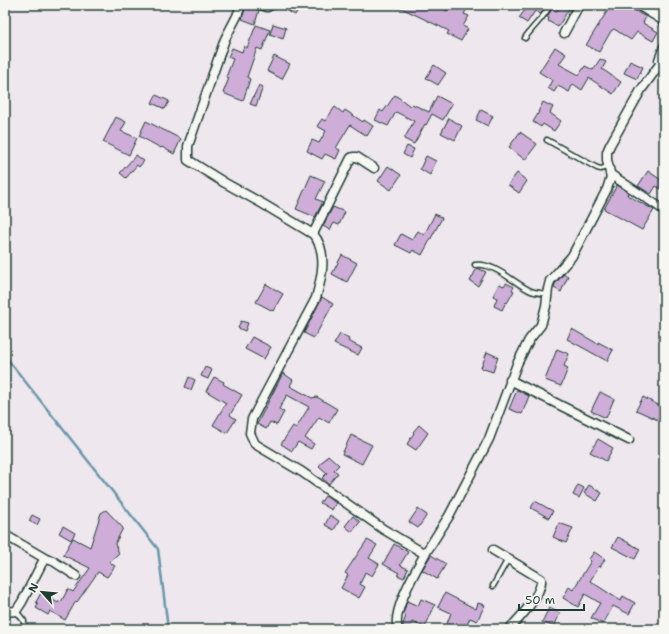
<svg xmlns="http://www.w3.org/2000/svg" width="669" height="634" font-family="'Shantell Sans',sans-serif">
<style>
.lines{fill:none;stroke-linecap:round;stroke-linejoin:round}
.stream{stroke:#6a97ab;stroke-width:2.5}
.building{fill:#ceadd8;stroke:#1f3d34}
.lane-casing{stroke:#1f3d34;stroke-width:7}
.street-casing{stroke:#1f3d34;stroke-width:11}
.lane{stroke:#f6f6f2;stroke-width:4}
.street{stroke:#f6f6f2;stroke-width:8}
</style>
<rect width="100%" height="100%" fill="#eee7ed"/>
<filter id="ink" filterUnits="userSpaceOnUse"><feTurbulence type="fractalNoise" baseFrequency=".025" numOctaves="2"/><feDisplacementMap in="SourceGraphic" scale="8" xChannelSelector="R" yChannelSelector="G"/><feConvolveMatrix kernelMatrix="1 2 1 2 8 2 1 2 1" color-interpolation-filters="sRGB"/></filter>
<g filter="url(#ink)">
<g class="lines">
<path class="stream" d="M5,356L158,549L168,629"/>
</g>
<path class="building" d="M246,5L259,10L255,24L242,19Z
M277,5H301L295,15Z
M395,5H436L447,11L450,5H469L464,14L469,16L463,26L468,29L461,41L447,34L449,31Z
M525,5H545L546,6L541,14L535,11L527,23L519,18L528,6Z
M560,5H571L558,27L548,21L549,18L547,17L552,9L557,11Z
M611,5H625L646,17L643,23L658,32L653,41L637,32L631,40L614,29L611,31L599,52L586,45Z
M273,24L286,28L283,39L270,34Z
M256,25L270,30L262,50L257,48L247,77L250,79L243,101L223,93L229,78L226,77L233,59L228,57L232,48L242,52L244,46L247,48Z
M555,47L566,54L559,64L579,75L585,66L593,70L600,59L606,62L602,69L621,82L613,94L589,78L582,90L573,84L569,92L558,86L554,92L548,88L552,80L539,72Z
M274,56L290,64L282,79L267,71Z
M630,61L643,67L637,79L624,73Z
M434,65L446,73L438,85L426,78Z
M259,85L263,87L256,106L250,104Z
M156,95L169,101L165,109L152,103Z
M395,95L410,106L412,104L429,112L437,96L452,104L443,120L432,114L426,125L425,124L414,144L404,139L414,121L396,112L388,126L375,120L380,110L383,112Z
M543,102L553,107L550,113L561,121L554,131L543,124L541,127L533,122L539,112H538Z
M335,107L343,113L345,110L363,122L364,120L373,126L367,136L350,125L336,148L340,150L336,159L325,154L322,159L307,151L312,140L319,143L326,131L317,126L322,119L325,121Z
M481,110L493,116L488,126L476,120Z
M116,117L126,122L121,131L137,138L129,155L103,142Z
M449,118L462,126L455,140L441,133Z
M146,121L181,139L174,154L162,147L161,148L139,136Z
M520,132L537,144L525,160L509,147Z
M407,146L414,149L410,158L403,154Z
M136,155L144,161L139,167L137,165L126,178L120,173Z
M426,156L436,161L430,175L420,169Z
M388,166L401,175L391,190L378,181Z
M648,171L664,182V191L656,186L651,194L638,186Z
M517,173L527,181L519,193L508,185Z
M311,175L325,181L316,199L323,202L315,217L296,209Z
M617,185L628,192L627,195L654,210L642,230L604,209Z
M333,207L345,212L339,225L334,223L330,230L323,226Z
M435,214L442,218L422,255L413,250L411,253L395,245L401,234L412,240L418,231L424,235Z
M342,255L357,263L347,282L332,274Z
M477,268L486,272L478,286L470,281Z
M564,274L568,276L561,292L554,288L555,284Z
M506,283L514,287L512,290L514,291L507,303L506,302L502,310L494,306L497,298L493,296L499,284L504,286Z
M266,284L283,294L273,311L256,302Z
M322,297L333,304L314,338L304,333Z
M241,321L248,323L245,331L238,328Z
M572,329L598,344V342L613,350L607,361L567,339Z
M340,334L349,339L348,341L362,348L358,355L334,344Z
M252,337L271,347L264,359L245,349Z
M557,349L569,354L564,366L568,368L561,386L545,380Z
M487,352L498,357L493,372L481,368Z
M205,367L212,370L208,379L201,376Z
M283,373L293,380L290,386L312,398L317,397L337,409L329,423L319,417L305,438L314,444L311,449L298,442L292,451L281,444L293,426L296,428L309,407L287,395L279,409L284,412L277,425L270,422L266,429L257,424Z
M189,377L195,380L191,390L185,387Z
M214,377L224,382L223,384L242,395L230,415L236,419L227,433L213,425L226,403L206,391Z
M517,390L529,396L522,414L509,409Z
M600,392L614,399L606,418L591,411Z
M643,397L664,408L658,420L636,410Z
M419,425L428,433L416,450L407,444L414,433L413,432Z
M351,435L372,445L362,464L342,454Z
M598,439L613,448L606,461L590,452Z
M328,455L339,465L334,470L338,473L329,484L322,478L327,473L319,466Z
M578,485L584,488L579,498L573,495Z
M589,485L602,493L597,501L584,493Z
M325,496L336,503L332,510L320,503Z
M535,501L553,511L549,518L531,508Z
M418,509L427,515L418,528L409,522Z
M106,510L123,528L115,544L119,553L109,562L115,566L107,577L98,572L77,602L76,601L65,620L50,611L48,615L36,608L38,604L36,602L41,593L58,603L59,601L61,602L68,589L73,592L90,568L63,555L73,538L90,547L101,513Z
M32,515L40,519L37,525L29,521Z
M330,515L339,521L334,530L325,525Z
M353,516L360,522L352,532L345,526Z
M559,523L573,528L566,543L553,537Z
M63,526L75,533L71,540L59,533Z
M618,537L640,549L635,559L612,547Z
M367,540L377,545L369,558L379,564L372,576L365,572L360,584L365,587L359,598L341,588L348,575L345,573Z
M394,544L408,552L400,565L408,569L404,578L397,575L399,573L383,564Z
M594,552L605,559L600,567L599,566L590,581L621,601L623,596L635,603L629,614L613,606L603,624L591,618L600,603L585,594L578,607L563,598L569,587L573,590L591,561L589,559Z
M431,555L446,564L437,579L422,570Z
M445,593L476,609L478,603L485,605L477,621L470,618L465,629H453L446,626L451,613L438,607Z
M421,599L435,605L425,627L412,622L409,629H403V624L406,616L403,614L407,601L418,606Z
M549,608L560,613L554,627L542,622Z"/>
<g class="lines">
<g class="lane-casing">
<path id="lane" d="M525,38C533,26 544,18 550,5
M547,140L597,168L601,169L609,166
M475,265C494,262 515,284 531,291C536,293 542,293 547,294
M493,586L508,559
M16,611L24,621V629
M81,629V628"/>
</g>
<g class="street-casing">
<path id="street" d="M241,5L237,16L225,39L188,146V160L225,183L263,204L313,234C328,251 322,277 316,298L252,419L250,433L255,444L302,472L383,529L425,554C416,570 391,612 398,629
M261,5L267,7L271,5
M638,5L664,21
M658,16L663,5
M564,33L579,5
M663,68L659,60L664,47
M610,174L664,210
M313,234L351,158L353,157H357L374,168
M510,380L629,440
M5,535L46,559
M493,550L541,579C543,593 519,619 509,629
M425,554L449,516L489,439L517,364L529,340L541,325L546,306L548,289L550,281L572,256L607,189L611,177L607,160V152L610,145L641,90L660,64
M5,612L16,611L22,602L42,563L46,559L53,561L76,576"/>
</g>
<use href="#lane" class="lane"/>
<use href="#street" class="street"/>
</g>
</g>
<rect width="669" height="634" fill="none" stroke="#f6f6f2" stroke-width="20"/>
<rect x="10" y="10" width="649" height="614" fill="none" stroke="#1f3d34" stroke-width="1.5" filter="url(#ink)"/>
<g transform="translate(42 592) rotate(297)" stroke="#f6f6f2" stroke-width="3" paint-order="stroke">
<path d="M0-3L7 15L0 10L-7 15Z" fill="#1f3d34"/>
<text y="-6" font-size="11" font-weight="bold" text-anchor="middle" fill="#1f3d34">N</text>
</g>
<path d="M519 604v6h65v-6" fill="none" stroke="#1f3d34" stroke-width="2"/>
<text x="525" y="604" font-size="12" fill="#1f3d34" stroke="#f6f6f2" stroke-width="3" paint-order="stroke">50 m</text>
</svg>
